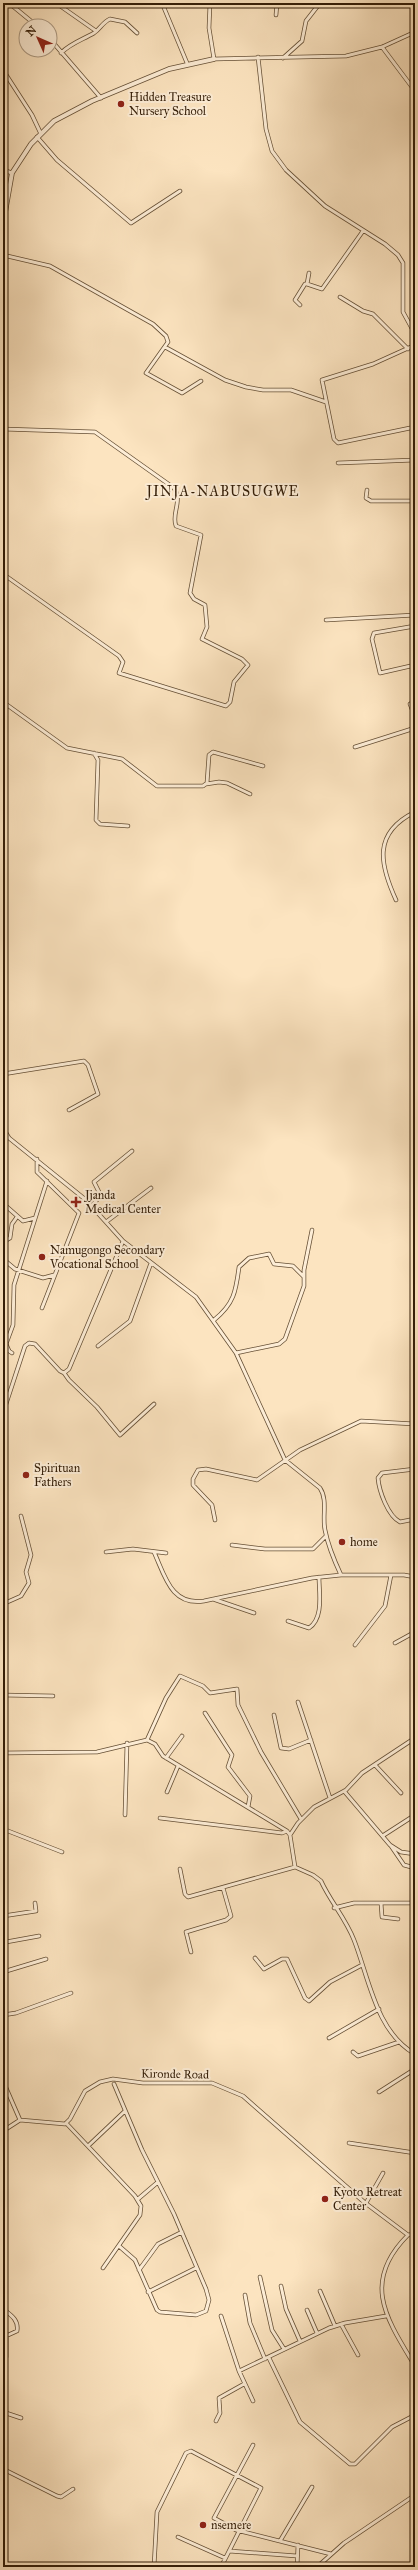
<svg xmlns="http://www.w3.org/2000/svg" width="418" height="2570" font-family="'IM FELL Great Primer',serif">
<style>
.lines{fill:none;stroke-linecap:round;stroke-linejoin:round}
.minor-casing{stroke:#654f35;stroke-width:4.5}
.tertiary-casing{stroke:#654f35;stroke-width:5.5}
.minor{stroke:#fdedd6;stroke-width:3}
.tertiary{stroke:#fdedd6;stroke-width:4}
.poi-dot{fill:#8f2418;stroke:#fdedd6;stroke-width:1.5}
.labels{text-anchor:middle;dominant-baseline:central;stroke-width:4;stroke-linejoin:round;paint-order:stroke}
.poi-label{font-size:12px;fill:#331d07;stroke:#fdedd6;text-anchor:start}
.street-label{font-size:12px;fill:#331d07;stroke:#fdedd6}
.quarter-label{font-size:14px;letter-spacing:1px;fill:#331d07;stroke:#fdedd6}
</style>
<rect width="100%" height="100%" fill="#fce4c0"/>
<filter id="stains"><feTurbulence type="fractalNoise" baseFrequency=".005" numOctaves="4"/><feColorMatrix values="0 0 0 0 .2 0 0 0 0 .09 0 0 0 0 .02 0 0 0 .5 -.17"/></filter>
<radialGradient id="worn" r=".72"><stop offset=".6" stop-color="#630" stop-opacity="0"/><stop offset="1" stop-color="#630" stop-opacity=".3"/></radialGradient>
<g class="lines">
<g class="minor-casing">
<path id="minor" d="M9,3L37,26
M56,3L96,31
M162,3L187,63
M210,3L209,28L214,59L346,56L382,47L415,32
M276,15L277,3
M50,39L101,98
M382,47L415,91
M61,53C71,43 82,40 94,33C100,29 103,22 110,19L125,22L137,33
M258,57L266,129L272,151L286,170L325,206L385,244L398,255L403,263V312L415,334
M283,58L302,41L306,21L320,3
M3,70L32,115L41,134
M37,137L57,160L131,223L180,191
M3,170L12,173
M3,255L50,266L153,324L166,336L168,342L146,373L182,393L201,381
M309,273L307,284L322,289L363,231
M340,297L363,311L373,314L408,349
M300,305L295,300L305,284H307
M415,345L373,364L322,380L334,439L338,443L415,427
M165,347L225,380L246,387L263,390H291L326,402
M3,429L95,432L174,488C183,501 171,514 176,526L201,535L190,593L194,599L205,605L207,627L202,639L242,659L248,665L234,682L230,702L226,706L119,673L123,662L119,656L3,574
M338,463L415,460
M367,490L366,498L371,501H415
M326,620L415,615
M415,626L374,633L372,639L380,673L415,665
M415,701L410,704L415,717
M3,702L67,748L122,759L157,786H203L207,783L209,755L213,752L263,766
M355,747L415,728
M94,753L98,760L96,820L100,824L128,826
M206,784L219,782L227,783L250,794
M396,900C380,865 372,833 415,812
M3,1074L84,1061L88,1065L98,1094L69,1110
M3,1128L9,1138L86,1200L123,1241L196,1297L236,1353L285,1460L320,1488C328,1500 322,1516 325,1530C328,1546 334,1560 341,1575H404L415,1577
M37,1159V1172L79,1213L42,1308
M91,1206L101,1196L94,1182L132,1151
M7,1207L23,1221L35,1218
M106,1222L151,1188
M3,1242L10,1238L12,1224L17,1217
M3,1259L15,1269L43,1278L54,1275
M214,1320C234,1304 236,1291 239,1267L249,1258L269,1254L274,1264L293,1266L303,1276
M98,1346L130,1321L151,1263
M12,1353L9,1351L6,1344L13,1325L14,1285L47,1181
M236,1353L279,1344L285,1339L304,1286V1270L312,1230
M64,1373L69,1380L97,1407L120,1435L154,1404
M3,1413L25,1346L29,1343L35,1344L60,1371L64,1373L69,1369L123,1241
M415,1469L382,1473L378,1478C379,1491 388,1516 400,1522L415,1519
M215,1520L212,1505L193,1485V1479L198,1470L206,1469L257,1480L300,1450L361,1421L415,1424
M232,1545L265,1549H313L326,1536
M106,1552L133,1549L166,1553
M154,1552C165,1576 171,1606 204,1601L312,1578L341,1575
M213,1599L254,1613
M3,1604L21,1596L29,1583L26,1572L31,1555L21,1516
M288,1621L309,1628C324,1618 319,1593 319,1577
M395,1643L415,1632
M355,1645L385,1606L391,1575
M3,1695L53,1696
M298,1702L330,1798
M205,1713L232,1755L228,1767L250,1796L248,1807
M274,1715L281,1748L289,1749L311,1740
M147,1740L166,1698L180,1676L203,1686L210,1693L237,1689L238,1705L261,1752L301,1819
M3,1753L97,1752L147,1740L155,1744L163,1756L287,1831L290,1835L295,1867L313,1875L321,1881C330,1901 346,1919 354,1940C369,1978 376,2032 415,2054
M166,1758L182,1736
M375,1765L401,1793
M344,1791L390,1845L401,1852L415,1854
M167,1792L178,1766
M125,1815L127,1743
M160,1818L282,1833L287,1831
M3,1829L62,1852
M290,1835L298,1823L314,1807L346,1790L362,1773L415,1738
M384,1835L415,1815
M391,1846L404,1865L415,1868
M180,1869L185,1894L188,1897L295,1867
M381,1903L382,1917L398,1919
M334,1908L354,1903H415
M3,1916L36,1911L35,1903
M3,1935L6,1942L39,1936
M191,1952L186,1932L226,1920L231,1916L223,1888
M255,1958L264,1969L282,1959H287L305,1998L309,2001L330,1982L362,1965
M3,1972L46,1959
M3,2015L16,2013L71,1993
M329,2038L379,2009
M353,2052L358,2056L399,2042
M3,2081L20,2120
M114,2084L142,2150L174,2214L206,2289L209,2300L206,2311L196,2315L160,2312L157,2310L135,2260L119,2246
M379,2092L415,2069
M66,2123L135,2196L141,2206L140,2215L103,2268
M3,2131L20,2120L65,2124L70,2119L85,2091L100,2082L113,2079L143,2083H212L243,2096L364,2202L408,2235L415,2234
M349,2143L415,2153
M88,2146L125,2111
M138,2199L158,2182
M366,2203L383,2173
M408,2235C361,2282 386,2318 415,2366
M139,2270L158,2244L182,2232
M260,2277L272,2330L284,2349
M281,2286L286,2309L300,2341
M320,2291L335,2326
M148,2292L196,2268
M245,2295L250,2323L265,2359
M3,2309C11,2315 19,2320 17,2331L6,2336V2357L3,2362
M307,2310L317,2333
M221,2316L239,2371L329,2328L345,2323L386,2316
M341,2324L358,2355
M269,2358L300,2422L350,2464H355L392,2427L415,2415
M239,2371L253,2401
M3,2412L21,2418
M216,2421L220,2413L219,2398L244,2384
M253,2445L214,2518L236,2530L331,2554
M3,2469L57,2496L61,2497L73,2489
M178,2537L225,2558
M280,2541L312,2487
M229,2551L297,2556
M154,2567L157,2512L186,2453L191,2451L261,2488L221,2567
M183,2567V2566
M297,2567L298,2545
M317,2567L344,2543L415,2495"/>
</g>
<g class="tertiary-casing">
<path id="tertiary" d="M3,224L12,173L31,144L54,121L92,101L169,69L214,59"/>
</g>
<use href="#minor" class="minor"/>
<use href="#tertiary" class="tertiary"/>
</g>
<g class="poi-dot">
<circle cx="121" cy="104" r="4"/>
<path d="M74 1196h4v4h4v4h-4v4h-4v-4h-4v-4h4z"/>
<circle cx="42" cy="1257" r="4"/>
<circle cx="26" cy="1475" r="4"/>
<circle cx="342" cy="1542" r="4"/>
<circle cx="325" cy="2199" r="4"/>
<circle cx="203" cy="2525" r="4"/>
</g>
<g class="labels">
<g class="poi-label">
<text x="129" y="97">Hidden Treasure<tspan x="129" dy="14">Nursery School</tspan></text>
<text x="85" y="1195">Jjanda<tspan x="85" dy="14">Medical Center</tspan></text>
<text x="50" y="1250">Namugongo Secondary<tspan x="50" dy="14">Vocational School</tspan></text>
<text x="34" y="1468">Spirituan<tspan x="34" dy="14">Fathers</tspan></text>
<text x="350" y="1542">home</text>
<text x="333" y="2192">Kyoto Retreat<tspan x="333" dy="14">Center</tspan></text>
<text x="211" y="2525">nsemere</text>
</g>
<g class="street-label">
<text transform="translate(175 2074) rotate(1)">Kironde Road</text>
</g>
<g class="quarter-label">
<text x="223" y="491">JINJA-NABUSUGWE</text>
</g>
</g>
<rect width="418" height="2570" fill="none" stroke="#fce4c0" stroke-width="16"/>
<rect x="4" y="4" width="410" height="2562" fill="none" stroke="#331d07" stroke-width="2"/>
<rect x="8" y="8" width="402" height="2554" fill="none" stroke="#331d07"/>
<g transform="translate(38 38) rotate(315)"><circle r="19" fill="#fdedd6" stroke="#ac9a83"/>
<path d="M0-3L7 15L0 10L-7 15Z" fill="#8f2418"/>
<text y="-6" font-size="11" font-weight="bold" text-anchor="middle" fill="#331d07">N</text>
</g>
<rect width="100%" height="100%" filter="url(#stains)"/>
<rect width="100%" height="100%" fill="url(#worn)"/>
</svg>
